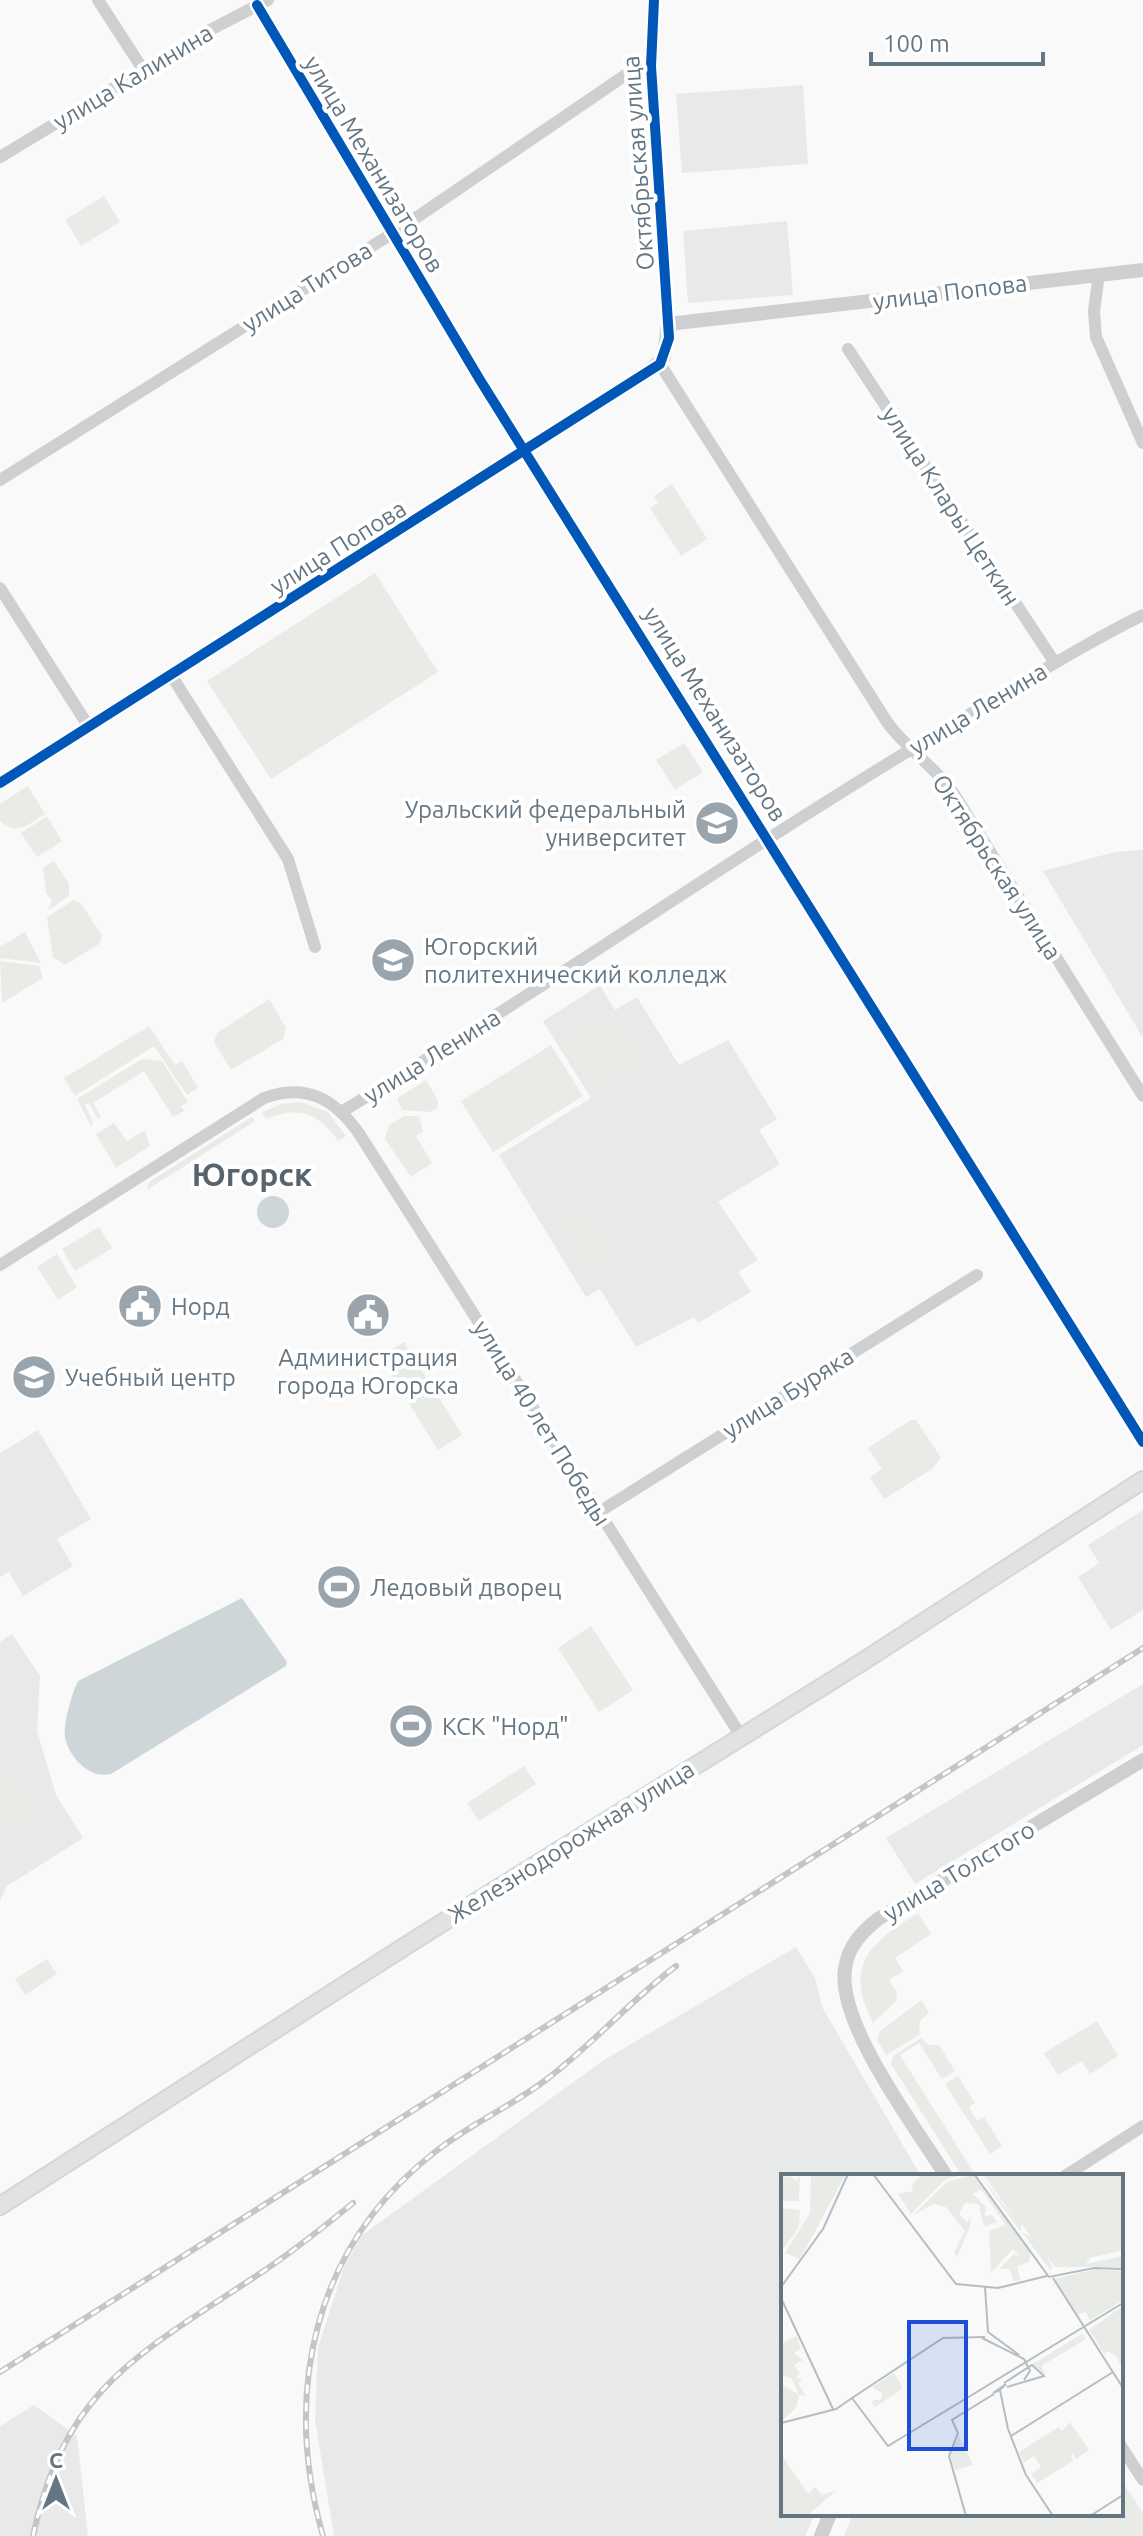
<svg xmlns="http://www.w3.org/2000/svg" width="1143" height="2536" font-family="Ubuntu,sans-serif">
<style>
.built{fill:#e8e9e9}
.green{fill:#e8ebe6}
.water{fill:#ced6d9}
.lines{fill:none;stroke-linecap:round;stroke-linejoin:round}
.secondary-casing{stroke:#d5d6d7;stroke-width:20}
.minor{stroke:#cecfd0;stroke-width:12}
.tertiary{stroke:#cecfd0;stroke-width:14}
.secondary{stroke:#e1e2e2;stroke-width:16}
.rail-casing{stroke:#c3c5c6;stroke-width:6}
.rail{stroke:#fff;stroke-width:3;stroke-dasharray:9;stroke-linecap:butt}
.cycleway-casing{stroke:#fff;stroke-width:15}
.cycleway{stroke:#0057b8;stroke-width:10}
.labels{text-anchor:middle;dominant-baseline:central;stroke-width:8;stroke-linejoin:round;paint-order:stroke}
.street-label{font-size:24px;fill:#657683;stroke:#fff}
.poi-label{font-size:24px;fill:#657683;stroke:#fff;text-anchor:start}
.district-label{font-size:32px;font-weight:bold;fill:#57646e;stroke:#fff}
.inset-road{fill:none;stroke:#b5bdc3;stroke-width:2}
.view{fill:#1d4ed8;fill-opacity:0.15;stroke:#1d4ed8;stroke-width:4}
.inset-edge{fill:none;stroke:#657683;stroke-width:4}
</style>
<rect width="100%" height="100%" fill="#f9f9f9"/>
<path class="built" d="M803,85L808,164L682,173L676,94Z
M787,221L793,295L688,303L683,231Z
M1143,850V1038L1043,871L1115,852Z
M600,985L615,1010L637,997L679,1065L728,1040L777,1119L759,1130L780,1164L718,1202L758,1260L738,1272L751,1292L698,1323L694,1317L636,1347L600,1289L586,1297L499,1155L591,1098L543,1021Z
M38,1430L91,1519L57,1539L73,1566L23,1596L9,1572L0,1577V1453Z
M1143,1510V1610L1111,1630L1078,1577L1099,1563L1088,1545Z
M12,1634L40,1676L37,1731L56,1795L83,1838L7,1886L0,1901V1642Z
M1143,1684V1745L915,1884L886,1838Z
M796,1947L815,1978L822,2007L921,2176H783V2514H815L805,2536H334L315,2420L318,2348L344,2267L361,2236L604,2060Z
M34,2405L77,2436L88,2536H0V2426Z"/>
<path class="green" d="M104,196L120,222L81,246L65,220Z
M672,484L707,539L681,556L650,508L658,503L654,496Z
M375,573L438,672L271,779L207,681Z
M684,743L703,772L675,790L656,760Z
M28,786L45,814C27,825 18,836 0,821V804Z
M47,816L62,841L37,857L21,833Z
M54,861L69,884V896L48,910L52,900L46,893L43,868Z
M74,900L81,903L102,936L99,944L65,965L53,957L47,917Z
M25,932L41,963L0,958V947Z
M0,961L39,966L43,978L2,1003Z
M269,999L286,1028L283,1039L231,1070L214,1042L217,1033Z
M612,1009L643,1060L592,1091L561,1040Z
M149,1026L175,1065L182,1061L198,1088L187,1095L154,1046L75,1096L64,1078Z
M551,1045L583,1096L493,1152L461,1101Z
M142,1059L162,1061L188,1102L181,1106L184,1111L173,1117L144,1071L93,1103L101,1117L98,1119L89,1103L85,1105L93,1123L91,1126L77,1099Z
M426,1080L438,1101L437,1108L430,1112L402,1110L397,1098Z
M301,1102L328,1112L346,1136L338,1141C320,1113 297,1105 266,1119L262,1112L281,1104Z
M404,1116H419L423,1132L416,1136L432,1163L411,1177L385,1139L389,1125Z
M252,1117L255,1121L147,1190L149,1182Z
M114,1123L127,1141L145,1130L150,1146L116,1168L96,1134Z
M587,1206L614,1251L586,1267L559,1223Z
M99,1227L112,1248L75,1271L62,1249Z
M57,1254L77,1287L58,1300L37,1267Z
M404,1342L462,1435L438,1450L380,1356Z
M911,1420H916L941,1458L932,1469L884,1499L870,1477L882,1469L868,1448Z
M591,1626L633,1690L599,1712L558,1648Z
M10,1765L38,1809L11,1826L0,1809V1771Z
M524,1766L536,1784L479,1821L467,1803Z
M918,1913L931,1934L895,1958L903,1971L889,1980L897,1993L896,2001L873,2023C843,1965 870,1943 918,1913Z
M47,1959L57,1974L25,1995L15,1979Z
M921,2000L929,2013L920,2021L919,2035L886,2055L877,2040L879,2032Z
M1097,2021L1118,2056L1090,2074L1082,2061L1058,2075L1044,2053Z
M921,2038L928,2045H939L955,2071L942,2079L919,2043L900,2055L976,2176H962L891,2064L893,2056Z
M958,2076L975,2103L969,2107L977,2121L984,2117L1002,2146L990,2154L945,2084Z
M1121,2479L1143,2513V2536H844L853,2514H1121Z"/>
<path class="water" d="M257 1212a16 16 0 1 1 32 0a16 16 0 1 1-32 0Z
M242,1598L287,1662L286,1666L111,1774C89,1779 70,1758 65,1738C63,1724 72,1693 78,1681Z"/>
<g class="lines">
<g class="secondary-casing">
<path id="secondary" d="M0,2206L418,1938L862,1662L1143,1480"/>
</g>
<path class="minor" d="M98,0L144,71
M654,0L651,66L668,324
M257,5L480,380L1143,1442
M0,157L210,30L268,0
M1099,274L1094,311L1096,337L1143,443
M848,349L1055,663
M660,364L887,722C906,749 935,766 954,794L1143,1096
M0,480L404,226L630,72L651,66
M0,588L89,727
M171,675L288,859L315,947
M343,1111C553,984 753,842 965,717C1024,682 1082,645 1143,615
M0,1265L264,1098C307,1082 336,1100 360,1135L741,1736
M599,1512L977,1275
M1065,2176L1143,2126
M1121,2446L1143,2480"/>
<path class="tertiary" d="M0,783L648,372L664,357L668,324L1143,270
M946,2176C916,2128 837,2024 845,1969C848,1946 861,1933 878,1919L1143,1760
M821,2536L830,2514"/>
<use href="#secondary" class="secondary"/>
<g class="rail-casing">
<path id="rail" d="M0,2372L1143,1648
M33,2536C64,2391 135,2356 250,2280C286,2257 320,2230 353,2203
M323,2536C282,2391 314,2246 435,2152C470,2124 512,2106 547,2079C593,2044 630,2001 676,1966"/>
</g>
<use href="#rail" class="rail"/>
<g class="cycleway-casing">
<path id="cycleway" d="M257,5L480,380L1143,1442
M0,783L660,364L669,338L651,66L654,0"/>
</g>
<use href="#cycleway" class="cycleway"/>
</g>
<defs>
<g id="university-disc" transform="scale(2.3)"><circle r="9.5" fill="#99a4ac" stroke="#fff"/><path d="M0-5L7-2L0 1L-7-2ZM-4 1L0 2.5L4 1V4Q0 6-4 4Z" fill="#fff"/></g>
<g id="civic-disc" transform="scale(2.3)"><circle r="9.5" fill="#99a4ac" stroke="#fff"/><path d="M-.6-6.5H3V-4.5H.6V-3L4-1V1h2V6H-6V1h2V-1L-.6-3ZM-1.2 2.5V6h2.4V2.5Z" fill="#fff"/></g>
<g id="stadium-disc" transform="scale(2.3)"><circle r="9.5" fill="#99a4ac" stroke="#fff"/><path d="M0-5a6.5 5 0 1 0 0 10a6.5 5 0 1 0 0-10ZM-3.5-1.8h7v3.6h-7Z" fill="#fff"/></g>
</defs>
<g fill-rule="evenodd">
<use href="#university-disc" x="717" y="823"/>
<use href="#university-disc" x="393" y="960"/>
<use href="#civic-disc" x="140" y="1306"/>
<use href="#civic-disc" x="368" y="1315"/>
<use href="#university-disc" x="34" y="1377"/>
<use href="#stadium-disc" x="339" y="1587"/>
<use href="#stadium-disc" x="411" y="1726"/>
</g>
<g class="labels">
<g class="street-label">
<text transform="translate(133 77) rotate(-31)">улица Калинина</text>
<text transform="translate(638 163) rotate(-94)">Октябрьская улица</text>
<text transform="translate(374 164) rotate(59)">улица Механизаторов</text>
<text transform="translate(307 287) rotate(-32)">улица Титова</text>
<text transform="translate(950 292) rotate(-7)">улица Попова</text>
<text transform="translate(951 506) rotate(57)">улица Клары Цеткин</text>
<text transform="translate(338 547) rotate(-32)">улица Попова</text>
<text transform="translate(978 709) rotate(-31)">улица Ленина</text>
<text transform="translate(715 714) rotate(58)">улица Механизаторов</text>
<text transform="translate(997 867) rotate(57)">Октябрьская улица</text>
<text transform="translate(432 1056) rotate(-32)">улица Ленина</text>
<text transform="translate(788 1393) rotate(-32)">улица Буряка</text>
<text transform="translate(542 1423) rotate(58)">улица 40 лет Победы</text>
<text transform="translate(571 1842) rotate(-32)">Железнодорожная улица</text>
<text transform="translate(959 1871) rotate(-31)">улица Толстого</text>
</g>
<g class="poi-label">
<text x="686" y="809" text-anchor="end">Уральский федеральный<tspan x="686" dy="28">университет</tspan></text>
<text x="424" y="946">Югорский<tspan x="424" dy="28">политехнический колледж</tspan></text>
<text x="171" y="1306">Норд</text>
<text x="368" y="1357" text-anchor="middle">Администрация<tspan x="368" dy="28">города Югорска</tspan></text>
<text x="65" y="1377">Учебный центр</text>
<text x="370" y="1587">Ледовый дворец</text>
<text x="442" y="1726">КСК "Норд"</text>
</g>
<g class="district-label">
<text x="252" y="1174">Югорск</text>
</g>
</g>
<g transform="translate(781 2174)">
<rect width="342" height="342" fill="#f9f9f9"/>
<path d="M30,0H65L19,85L4,79L29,39ZM143,0H182L164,6L130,40L117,20L132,17L131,10ZM198,0L237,49L202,0H342V76L309,84L305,90L342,82V93H274L267,84L272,96L268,95L241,58L250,63L241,50L239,57ZM192,1L250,79L248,88L236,92L239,106L233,107L228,95H218L233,80L239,82L232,75L210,99L208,57L225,51L200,15L192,20L205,33L204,42L211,41L216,48L203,53L198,30L184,29L178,40L186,48L190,42L189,52L176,83L173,79L184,57L165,33L153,30L132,41L166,8ZM9,2L15,7L19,2L18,27H0V4ZM0,34L19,36L18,53L0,78ZM315,95L342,97V126L309,147L305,138L296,141L274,105ZM342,132V195L335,182L326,177L324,181L308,156ZM301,160L305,165L260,192L265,201L250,191ZM15,162L20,174L13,179L22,186L13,191L19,199L15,204L21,205L17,209L25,222L18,220L15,234L0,248V211L18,220L10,204L0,201V170ZM113,199L122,214L94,233L91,229L92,226H100L101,219L91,213ZM289,248L308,276L295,285L290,277L292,287L256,309L250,300L260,293L253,282L243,289L238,278L278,253L281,257ZM178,262L192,291L174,296L169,280ZM0,280L27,320L34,313L41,321L56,316L26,342H0Z" fill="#e8ebe6"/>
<path class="inset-road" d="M92,0L175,110L217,114L266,102M193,0L268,103L313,94L342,95M272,104L342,214M0,113L42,55L67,0M204,113L207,158M0,124L52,235M207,158L238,181M201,164L243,185L249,197L243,206M223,209L251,191L263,202L226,213M219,216L212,219L225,210L219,216L227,255L245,301L272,342M71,224L162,164L204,163M0,249L55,235L71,224L107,272L342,129M230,262L332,198M185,342L168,282L177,259L171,246L213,220M309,342L342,321"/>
<path class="view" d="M128,148H185V275H128Z"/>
<rect width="342" height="342" class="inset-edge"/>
</g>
<g transform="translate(56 2480)" stroke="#ffffff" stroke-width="6" paint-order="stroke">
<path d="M0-6L14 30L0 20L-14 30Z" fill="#657683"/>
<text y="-12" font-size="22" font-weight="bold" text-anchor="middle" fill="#657683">С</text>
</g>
<path d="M871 52v12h172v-12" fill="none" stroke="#657683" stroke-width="4"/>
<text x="883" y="52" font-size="24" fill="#657683" stroke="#ffffff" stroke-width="6" paint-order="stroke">100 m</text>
</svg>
